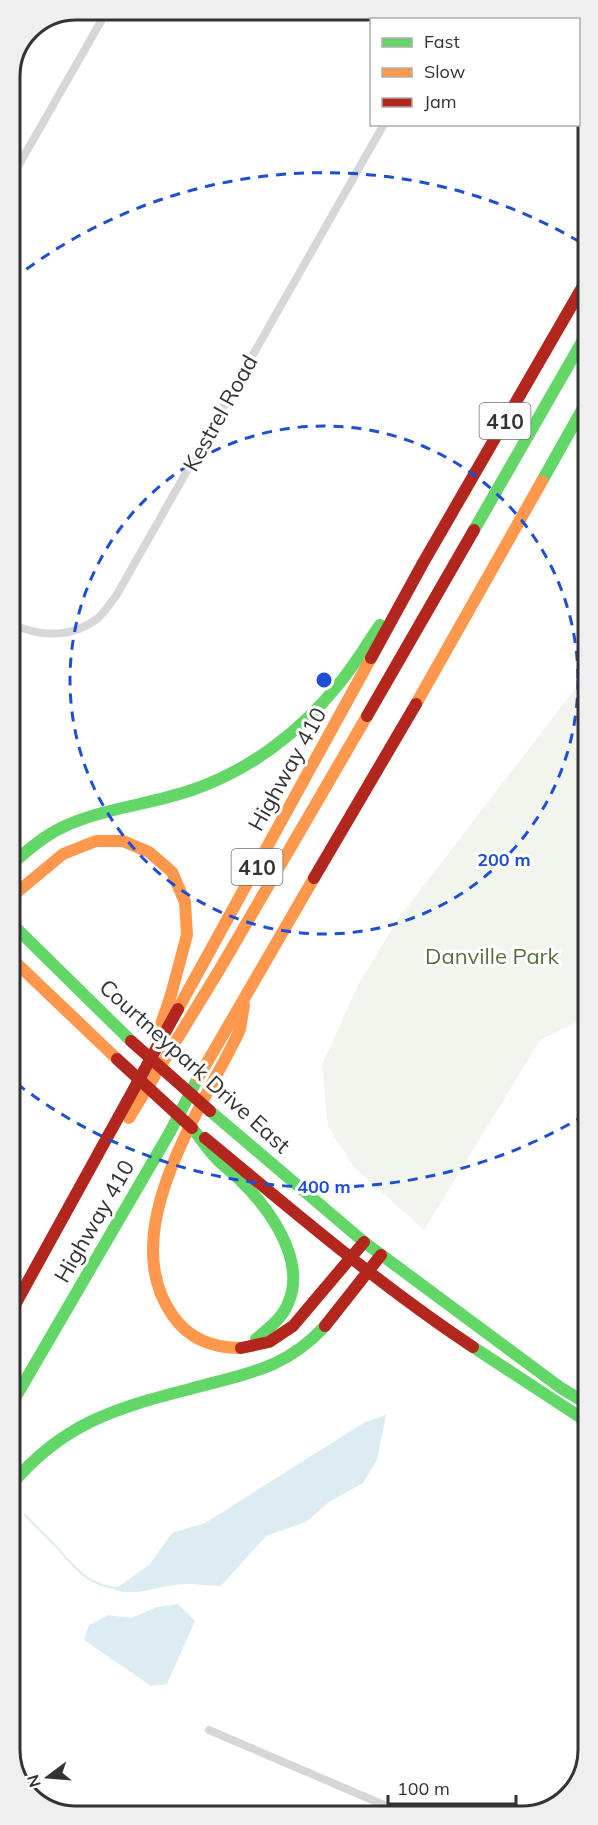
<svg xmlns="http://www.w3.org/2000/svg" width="598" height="1825" font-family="Mulish,sans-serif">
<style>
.green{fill:#f1f5ed}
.water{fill:#ddebf3}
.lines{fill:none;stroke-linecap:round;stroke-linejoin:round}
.stream{stroke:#ddebf3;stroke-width:2}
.street{stroke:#d7d7d7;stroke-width:8}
.fast{stroke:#63d668;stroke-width:12}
.slow{stroke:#ff974d;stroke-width:12}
.jam{stroke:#b3261e;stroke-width:12}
.jam-bridge{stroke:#b3261e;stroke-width:12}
.ring{fill:none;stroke:#1d4ed8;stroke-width:3;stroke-dasharray:10 8}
.labels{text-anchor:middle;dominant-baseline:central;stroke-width:6;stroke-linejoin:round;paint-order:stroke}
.shield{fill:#fff;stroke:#707070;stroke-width:1.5}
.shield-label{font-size:21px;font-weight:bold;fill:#333}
.street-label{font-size:22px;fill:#333;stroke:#fff}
.park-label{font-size:22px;fill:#56703f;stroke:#fff}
.rim{fill:none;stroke:#333;stroke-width:3}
.centre{fill:#1d4ed8;stroke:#fff;stroke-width:3}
.ring-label{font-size:18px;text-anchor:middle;font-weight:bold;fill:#1d4ed8;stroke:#fff;stroke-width:6;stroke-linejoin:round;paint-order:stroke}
</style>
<rect width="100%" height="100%" fill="#fff"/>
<path class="green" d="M588,672V1017L540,1040L424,1230L355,1168L328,1127L322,1065L358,985L398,919Z"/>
<path class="water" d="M386,1415L377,1460L363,1483L329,1502L306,1522L266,1536L221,1586C205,1586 190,1582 174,1585C151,1588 139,1596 114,1590L150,1564L172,1533L205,1523L365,1422Z
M178,1604L195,1621L167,1684L151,1686L84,1640L89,1625L108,1615L131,1618L157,1607Z"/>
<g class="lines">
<path class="stream" d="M25,1515C36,1527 50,1539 61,1552C76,1570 92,1587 118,1588"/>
<path class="street" d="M407,20L408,9
M9,182L108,9
M10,623C38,637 71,639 98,618C105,612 110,603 116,596L384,124
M209,1730L405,1814"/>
<path class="fast" d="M542,481L587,401
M474,530L587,333
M10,866C25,852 42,837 61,828C102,808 149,805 192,790C250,770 300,732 338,685C354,666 366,645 380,625
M10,922L131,1041
M210,1111L364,1242L561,1388L589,1405
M192,1128C200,1137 206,1148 215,1157C222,1165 231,1171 239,1179C268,1207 306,1258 289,1301C283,1318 269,1328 256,1339
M473,1347L589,1423
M11,1405L170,1132L198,1078
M11,1485C62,1424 115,1408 190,1389C244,1374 285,1370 325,1326"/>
<path class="slow" d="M416,704L542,481
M10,898L63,854L96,841H123L149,852L172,872L185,902L187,935L171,995L160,1027
M10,957L117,1059
M178,1009L371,658
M198,1078L314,878
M129,1118L221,967L367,716
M241,1348C213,1348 189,1339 173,1316C114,1234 200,1112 236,1038L240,1029L244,1005"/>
<path class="jam" d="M371,658L423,563L587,279
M367,716L474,530
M314,878L416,704
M205,1138C292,1210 378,1284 473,1347
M11,1312L178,1009
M325,1326L381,1255
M241,1348L269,1342L293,1326L364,1242"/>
<path class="jam-bridge" d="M131,1041L210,1111
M117,1059L192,1128"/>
</g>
<g class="ring">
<circle cx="324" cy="680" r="254"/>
<path d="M585 1115A507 507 0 0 1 12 1080M12 280A507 507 0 0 1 585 245"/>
</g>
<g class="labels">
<g class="shield">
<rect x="479.5" y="403" width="51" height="36" rx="4.5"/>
<rect x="231.5" y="849" width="51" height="36" rx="4.5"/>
</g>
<g class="shield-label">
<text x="505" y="421">410</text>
<text x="257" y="867">410</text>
</g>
<g class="street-label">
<text transform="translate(220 413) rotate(-61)">Kestrel Road</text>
<text transform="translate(287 769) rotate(-61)">Highway 410</text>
<text transform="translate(195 1066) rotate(42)">Courtneypark Drive East</text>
<text transform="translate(94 1221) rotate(-60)">Highway 410</text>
</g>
<g class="park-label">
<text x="492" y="956">Danville Park</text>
</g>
</g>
<path d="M0 0H598V1825H0ZM76 20H522A56 56 0 0 1 578 76V1750A56 56 0 0 1 522 1806H76A56 56 0 0 1 20 1750V76A56 56 0 0 1 76 20Z" fill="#efefef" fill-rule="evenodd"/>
<path class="rim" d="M76 20H522A56 56 0 0 1 578 76V1750A56 56 0 0 1 522 1806H76A56 56 0 0 1 20 1750V76A56 56 0 0 1 76 20Z"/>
<circle cx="324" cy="680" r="9" class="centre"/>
<g class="ring-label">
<text x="504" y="866">200 m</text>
<text x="324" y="1193">400 m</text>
</g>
<rect x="370" y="18" width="210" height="108" fill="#ffffff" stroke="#adadad" stroke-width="1.5"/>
<rect x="382" y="38" width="30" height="9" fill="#63d668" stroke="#adadad" stroke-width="1.5"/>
<text x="424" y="48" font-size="18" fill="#333333">Fast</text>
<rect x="382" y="68" width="30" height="9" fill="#ff974d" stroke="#adadad" stroke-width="1.5"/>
<text x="424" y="78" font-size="18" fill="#333333">Slow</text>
<rect x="382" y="98" width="30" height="9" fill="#b3261e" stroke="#adadad" stroke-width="1.5"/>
<text x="424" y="108" font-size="18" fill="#333333">Jam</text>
<g transform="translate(48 1777) rotate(254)" stroke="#ffffff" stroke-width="4.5" paint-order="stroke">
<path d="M0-4.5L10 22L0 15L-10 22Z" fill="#333333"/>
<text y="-9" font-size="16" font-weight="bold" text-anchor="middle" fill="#333333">N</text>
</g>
<path d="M388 1795v9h128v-9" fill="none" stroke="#333333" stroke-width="3"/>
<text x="397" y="1795" font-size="18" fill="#333333" stroke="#ffffff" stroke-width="4.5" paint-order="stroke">100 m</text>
</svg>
